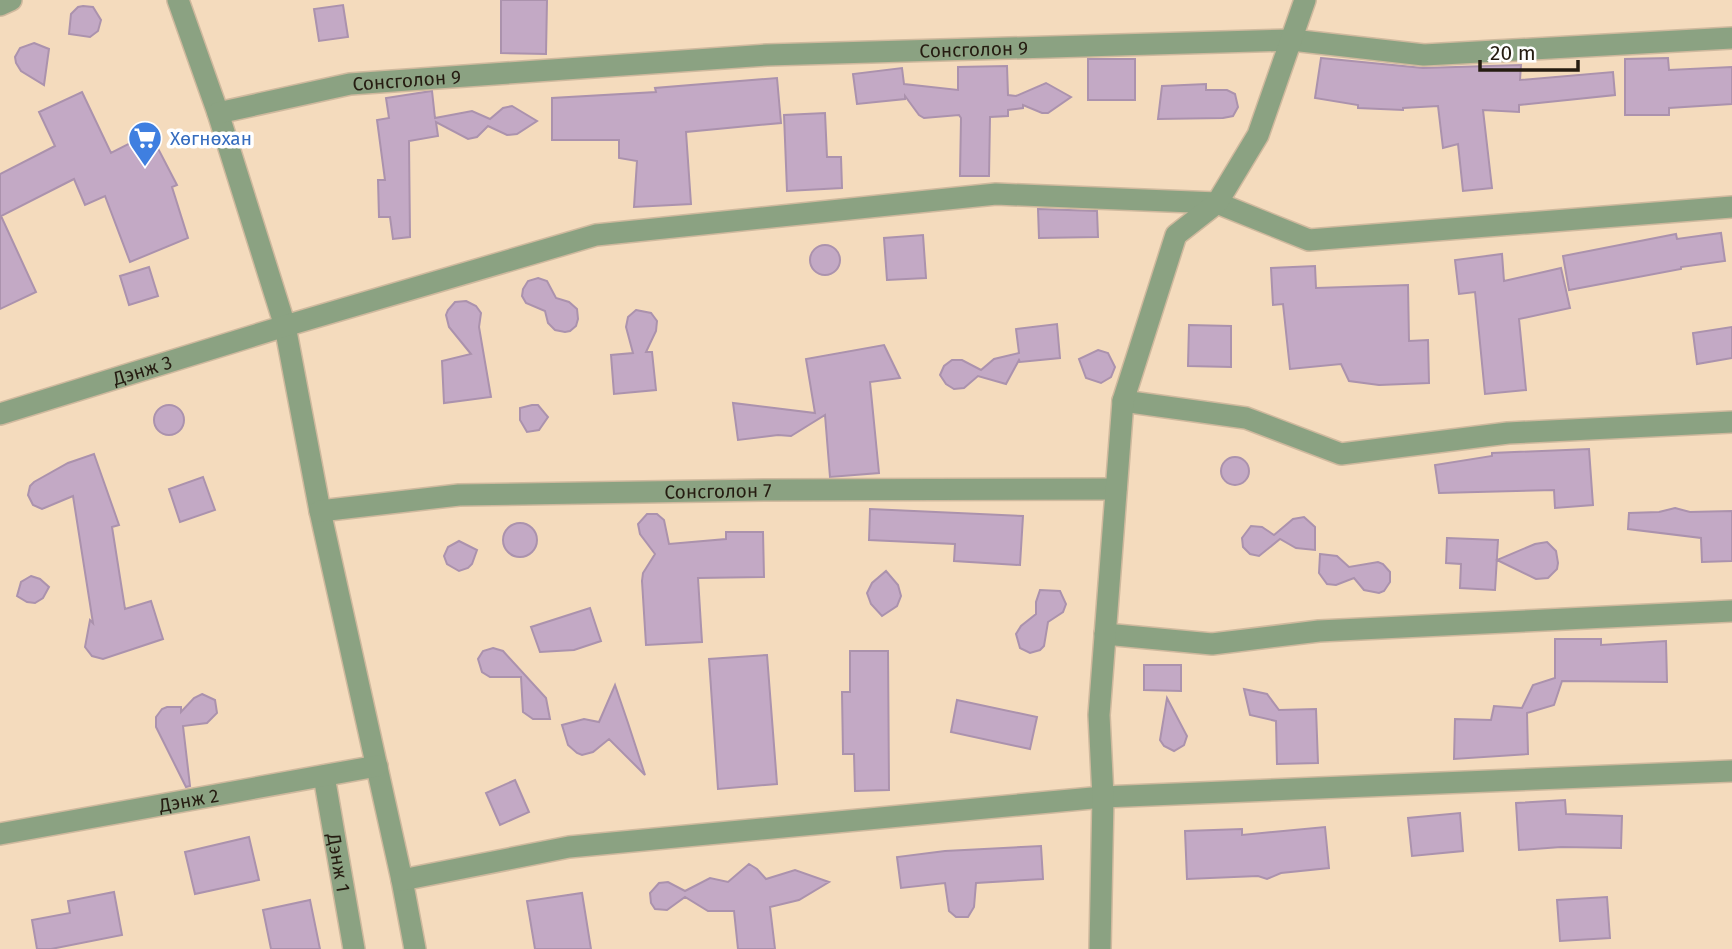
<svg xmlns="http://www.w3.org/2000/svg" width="1732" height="949" font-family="'Fira Sans',sans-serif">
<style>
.building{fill:#c3a9c5;stroke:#ab92ad;stroke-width:2}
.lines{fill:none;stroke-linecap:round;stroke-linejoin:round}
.street-casing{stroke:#cfb99e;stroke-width:24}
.street{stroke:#8ba282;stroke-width:21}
.labels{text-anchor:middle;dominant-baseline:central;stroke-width:7;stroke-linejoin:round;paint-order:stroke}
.street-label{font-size:19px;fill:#251c11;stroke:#fff}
.shop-label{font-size:19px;fill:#366cbe;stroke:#fff;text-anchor:start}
</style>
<rect width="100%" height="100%" fill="#f4dbbd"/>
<path class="building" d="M501,0H547L546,54L501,53Z
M343,5L348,37L319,41L314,9Z
M83,6L93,7L101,20L98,31L90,37L69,34L71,14L78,7Z
M34,43L49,49L44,85L21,71L16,63L15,57L20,48Z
M1321,58L1423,68L1521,65L1520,80L1613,72L1615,95L1519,105V112L1483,110L1492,188L1463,191L1458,144L1443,148L1438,106L1403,108V110L1358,108V105L1315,98Z
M1668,58L1669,70L1732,67V104L1669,108V115H1625V59Z
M1088,59H1135V100H1088Z
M1007,66L1008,95L1016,96L1046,83L1071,97L1048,113H1042L1023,105V108L1008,110V116L990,117L989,176H960L961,118L959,115L924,118L919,115L905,96V99L857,104L853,74L902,68L904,84L958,90V67Z
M777,78L781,123L686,132L691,204L634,207L637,161L619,158V140H552V98L656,92L655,88Z
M1206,84V90H1227L1235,94L1238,107L1233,116L1223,118L1158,119L1162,86Z
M432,91L435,118L472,111L490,119L503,108L512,106L537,121L517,134L507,135L488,126L477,137L468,139L436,122L438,136L409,141L410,237L393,239L390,217H379L378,180H385L377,120L389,118L386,98Z
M82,92L111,153L150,133L177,185L172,187L188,238L130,262L105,196L85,205L74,179L1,216L36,292L0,309V174L55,146L39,112Z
M825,113L827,157H841L842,188L787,191L784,115Z
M1038,209L1097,211L1098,237L1039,238Z
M1721,233L1725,261L1681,267V269L1569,290L1563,256L1676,234L1677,239Z
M923,235L926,278L887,280L884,238Z
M810 260a15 15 0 1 1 30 0a15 15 0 1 1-30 0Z
M1502,254L1504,281L1561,268L1570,308L1519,319L1526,390L1485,394L1475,292L1459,294L1455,260Z
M1315,266L1316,288L1408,285L1409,341L1428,340L1429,383L1379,385L1349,381L1341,364L1290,369L1283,304L1273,305L1271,268Z
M149,267L158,296L129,305L120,276Z
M538,278L547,281L556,298L569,302L577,309L578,319L576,326L570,331L565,332L555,330L548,323L545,311L526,303L522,296L523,289L528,281Z
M466,301L476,306L481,313L479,327L491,397L444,403L442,361L471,354L449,327L446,315L448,310L455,302Z
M636,310L651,313L657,321L656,331L646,352H652L656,390L614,394L611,355L633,353L626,327L628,317Z
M1057,324L1060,358L1020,362L1019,360L1006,384L978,376L964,388L954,389L946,384L940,375L944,366L952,360H962L981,370L994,359L1019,353L1016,329Z
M1189,325L1231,326V367L1188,366Z
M1732,327V358L1697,364L1693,333Z
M884,345L900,378L870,382L879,473L830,477L825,415L791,436L778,435L738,440L733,403L815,413L806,359Z
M1098,350L1108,353L1115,367L1111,377L1101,383L1086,378L1079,359Z
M154 420a15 15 0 1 1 30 0a15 15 0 1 1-30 0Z
M532,405H538L548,417L539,430L527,432L520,420V408Z
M1589,449L1593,505L1555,508L1554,490L1439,493L1435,465L1492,456V453Z
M94,454L119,525L112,527L125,609L151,601L163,639L103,659L92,656L85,647L90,620L93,623L73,496L42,509L33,505L28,495L30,486L34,482L68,463Z
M1221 471a14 14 0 1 1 28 0a14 14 0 1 1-28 0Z
M203,477L215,510L180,522L169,489Z
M1675,508L1690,512L1732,511V561L1702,562L1701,538L1628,529L1629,513L1659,512Z
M870,509L1023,516L1020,565L954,561L955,544L869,540Z
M647,514H657L664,520L669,544L726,539V532H763L764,577L698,578L702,642L646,645L642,581L643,573L655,554L640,534L638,524Z
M1304,517L1315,527V550L1296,548L1280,539L1259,556L1250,554L1243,547L1242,538L1251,526L1262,527L1274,535L1293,519Z
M503 540a17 17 0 1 1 34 0a17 17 0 1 1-34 0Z
M1447,538L1498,540L1495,590L1460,588L1461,564L1446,563Z
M459,541L477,550L472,564L468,568L459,571L447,564L444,556L448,547Z
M1547,542L1556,551L1558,563L1557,569L1548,578L1536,579L1497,560L1535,544Z
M1320,554L1337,556L1349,567L1378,562L1383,564L1390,572V582L1384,591L1379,593L1364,590L1354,578L1336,585L1327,584L1319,573Z
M886,571L898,585L901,596L897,606L882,616L871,604L867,593L872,583Z
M31,576L40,579L49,587L43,598L35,603L27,602L17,596L21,582Z
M1040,590L1060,591L1066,604L1063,612L1048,622L1044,646L1040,650L1030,653L1020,648L1016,634L1021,626L1036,614V602Z
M590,608L601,641L574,650L540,652L531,627Z
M1555,639H1601V645L1666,641L1667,682L1562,681L1554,705L1527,713L1528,754L1454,759L1455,719L1491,720L1494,706L1522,708L1533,685L1555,678Z
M493,648L503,651L546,698L550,719H533L523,712L521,677H490L482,672L478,659L483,651Z
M850,651H888L889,790L855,791L854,754H843L842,692H850Z
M767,655L777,784L718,789L709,659Z
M1144,665H1181V691L1144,690Z
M615,685L628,723L645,775L609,739L593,752L582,755L577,753L568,745L562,725L584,719L599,722Z
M1244,689L1267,694L1279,710L1316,709L1318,763L1277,764L1276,721L1250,715Z
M202,694L215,700L217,713L207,723L183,726L190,786L186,787L156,727V717L162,709L167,707H181V712L194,698Z
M1167,698L1187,736L1184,745L1174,751L1164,746L1160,740Z
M957,700L1037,717L1030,749L951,732Z
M515,780L529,812L500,825L486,793Z
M1565,800L1566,814L1622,816L1621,848L1561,847L1519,850L1516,803Z
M1460,813L1463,851L1412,856L1408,818Z
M1325,827L1329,868L1281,873L1267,879L1258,876L1187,879L1185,831L1242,829V835Z
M249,837L259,880L195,894L185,852Z
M1041,846L1043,879L976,883L974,907L968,917H956L949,911L945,883L901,888L897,857L945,851Z
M749,864L757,869L766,879L795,870L829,882L799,900L770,907L775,949H738L734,911H708L685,897L667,910L655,909L651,903L650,893L659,883L668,882L685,891L710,878L728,882Z
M114,892L122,935L51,949H37L32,920L70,913L68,901Z
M582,893L591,949H535L527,901Z
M1607,897L1610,938L1560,941L1557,900Z
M310,900L320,949H271L263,910Z"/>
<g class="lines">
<g class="street-casing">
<g id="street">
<path d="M178,0L218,113L285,326L320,511L402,880L415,949"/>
<path d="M0,5L11,0"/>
<path id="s1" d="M218,113L350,84L767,55L1292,40L1424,55L1732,38"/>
<path d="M1123,401L1246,418L1341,454L1508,433L1732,422"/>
<path id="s2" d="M0,414L285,326L596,235L996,194L1217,203L1309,240L1732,207"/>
<path id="s3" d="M320,511L459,495L769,490L1116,489"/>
<path d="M1105,634L1212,644L1319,631L1732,611"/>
<path id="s4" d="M324,776L354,949"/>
<path id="s5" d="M0,834L377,766"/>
<path d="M402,880L569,847L1103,797L1732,771"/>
<path d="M1100,949L1103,797L1099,715L1123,401L1176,235L1217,203L1258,135L1305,0"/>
</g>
</g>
<use href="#street" class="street"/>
</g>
<defs>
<g id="supermarket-pin" transform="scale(1.75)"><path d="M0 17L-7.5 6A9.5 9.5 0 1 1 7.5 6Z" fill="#3f7fe0" stroke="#fff"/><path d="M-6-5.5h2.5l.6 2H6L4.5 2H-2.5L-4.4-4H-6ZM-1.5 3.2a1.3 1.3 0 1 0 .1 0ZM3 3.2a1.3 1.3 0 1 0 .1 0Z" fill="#fff"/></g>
</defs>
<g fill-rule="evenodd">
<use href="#supermarket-pin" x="145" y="138"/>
</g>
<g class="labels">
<g class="street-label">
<text stroke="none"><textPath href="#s1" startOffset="760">Сонсголон 9</textPath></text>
<text stroke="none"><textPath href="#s1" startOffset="192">Сонсголон 9</textPath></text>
<text stroke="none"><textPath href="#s2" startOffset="149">Дэнж 3</textPath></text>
<text stroke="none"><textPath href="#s3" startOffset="399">Сонсголон 7</textPath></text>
<text stroke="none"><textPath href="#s5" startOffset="192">Дэнж 2</textPath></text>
<text stroke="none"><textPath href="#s4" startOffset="88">Дэнж 1</textPath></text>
</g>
<g class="shop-label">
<text x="170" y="138">Хөгнөхан</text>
</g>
</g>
<path d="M1480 60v10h98v-10" fill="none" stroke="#251c11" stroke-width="3.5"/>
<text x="1490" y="60" font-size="21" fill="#251c11" stroke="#ffffff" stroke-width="5" paint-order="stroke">20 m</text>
</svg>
